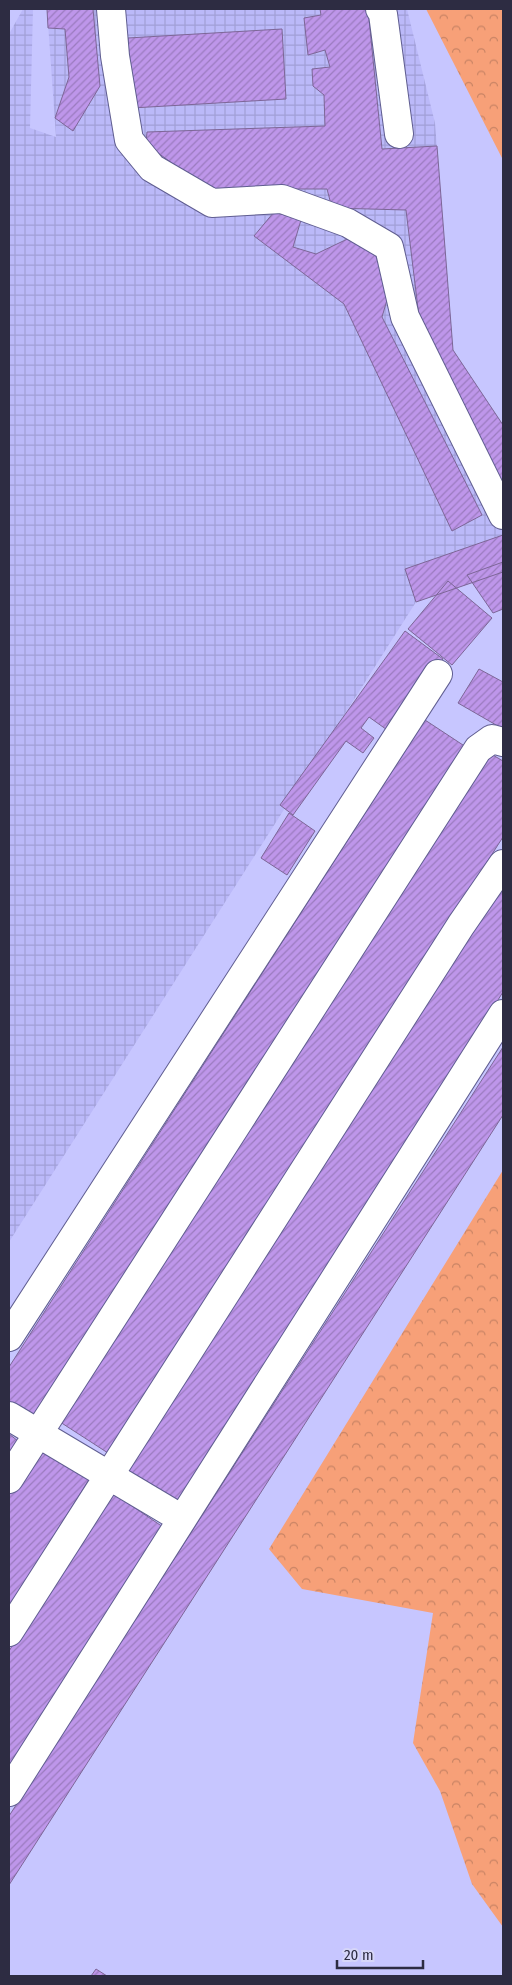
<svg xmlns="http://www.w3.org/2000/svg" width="512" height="1985" font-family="'Fira Sans Condensed',sans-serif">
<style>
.industrial{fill:url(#industrial-grid)}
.forest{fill:url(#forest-crowns)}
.building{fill:url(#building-hatch);stroke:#7d6697}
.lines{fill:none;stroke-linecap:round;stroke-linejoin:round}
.minor-casing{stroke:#605e91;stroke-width:30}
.minor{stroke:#fff;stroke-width:28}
</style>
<defs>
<pattern id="industrial-grid" width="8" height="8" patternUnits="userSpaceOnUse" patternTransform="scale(1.25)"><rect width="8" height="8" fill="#bbb9f9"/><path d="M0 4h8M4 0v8" fill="none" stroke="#a19fd7"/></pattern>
<pattern id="forest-crowns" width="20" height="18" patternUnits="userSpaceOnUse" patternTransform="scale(1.25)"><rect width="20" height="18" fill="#f7a078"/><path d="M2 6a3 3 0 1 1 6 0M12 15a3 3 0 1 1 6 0" fill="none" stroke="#c88364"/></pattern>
<pattern id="building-hatch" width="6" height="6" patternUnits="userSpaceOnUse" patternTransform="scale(1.25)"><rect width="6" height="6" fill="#be96ea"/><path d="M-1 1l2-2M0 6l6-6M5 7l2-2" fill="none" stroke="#9b7bbf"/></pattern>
</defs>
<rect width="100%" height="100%" fill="#c7c6ff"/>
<path class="industrial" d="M23,9H33L30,128L56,137L47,9H407L435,123L453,350L503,425V572L416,602L9,1242V34Z"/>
<path class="forest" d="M426,9H503V160Z
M503,1170V1927L472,1884L440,1791L413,1743L433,1613L302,1589L269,1549Z"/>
<path class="building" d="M47,9H93L100,86L73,131L55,118L69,77L65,29L48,28Z
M320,9H368L382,149L437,146L453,350L503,425V486L421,333L406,210L332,208L327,189H207L146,144L147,132L325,126L324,95L313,86L312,69L330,67L325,50L308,55L304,18L321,15Z
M282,29L286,99L132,108L128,38Z
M274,212L301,220L293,247L316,254L362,232L373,248L389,293L382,317L482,515L452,531L344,304L254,236Z
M503,535V572L416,602L405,569Z
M503,562V609L493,613L467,575Z
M448,581L492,618L452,665L408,629Z
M405,631L443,659L390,732L369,717L361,728L374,738L363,753L346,741L293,815L280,805Z
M479,669L503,682V729L458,703Z
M425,720L466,747L33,1418L9,1402V1367Z
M486,751L503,761V837L108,1453L57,1420Z
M289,813L315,831L287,875L261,858Z
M503,878V992L177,1504L126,1471Z
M503,1047V1115L9,1885V1816Z
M9,1434L18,1441L9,1455Z
M39,1446L90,1478L9,1607V1494Z
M110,1491L163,1527L9,1770V1651Z
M96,1969L107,1976H91Z"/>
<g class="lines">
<g class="minor-casing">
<path id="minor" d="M111,9L115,56L129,140L152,168L212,203L282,199L348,223L389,247L405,317L503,515
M380,9L383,14L399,134
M9,1337L438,674
M9,1416L182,1519
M9,1479L478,749L492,739L503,742
M9,1632L461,925L503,864
M9,1792L503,1014"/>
</g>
<use href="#minor" class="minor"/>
</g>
<rect width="512" height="1985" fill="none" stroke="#2d2c42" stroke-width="20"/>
<path d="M337 1960v8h86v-8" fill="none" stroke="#2d2c42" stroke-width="2.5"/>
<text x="344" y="1960" font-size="15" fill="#2d2c42" stroke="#d6d6f8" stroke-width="4" paint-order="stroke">20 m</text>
</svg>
